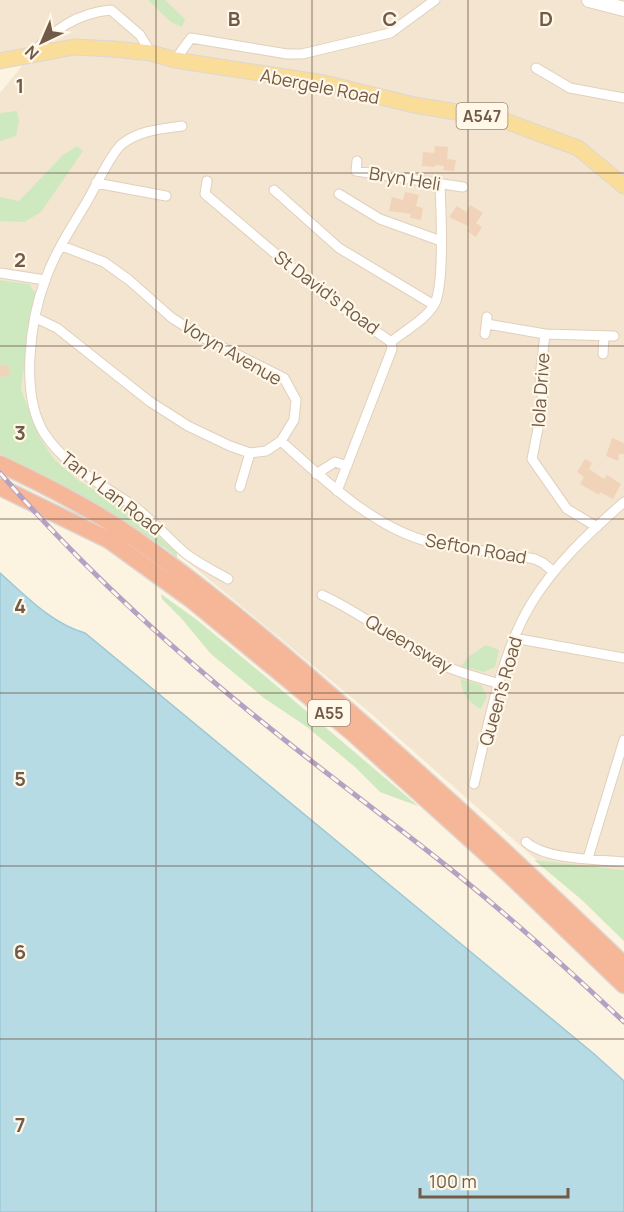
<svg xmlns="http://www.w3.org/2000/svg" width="624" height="1212" font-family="Manrope,sans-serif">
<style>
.residential{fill:#f3e5cf}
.green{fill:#cee9c0}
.water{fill:#b6dbe5;stroke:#9cc9d6;stroke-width:1.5}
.building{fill:#f1d3b9}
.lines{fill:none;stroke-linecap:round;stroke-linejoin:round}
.street-casing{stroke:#e0d0bd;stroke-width:11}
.secondary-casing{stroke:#e5d1bb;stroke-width:16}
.primary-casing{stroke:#ddd7d3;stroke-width:17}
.highway-casing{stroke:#ddd7d3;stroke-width:19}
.street{stroke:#fff;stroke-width:9}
.secondary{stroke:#fff;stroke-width:14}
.primary{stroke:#fadd99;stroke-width:15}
.highway{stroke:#f6b798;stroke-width:16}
.rail-casing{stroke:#b6a0c4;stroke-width:5}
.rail{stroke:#fff7e7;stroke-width:3;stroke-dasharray:9;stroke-linecap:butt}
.grid{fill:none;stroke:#725a48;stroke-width:1.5;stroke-opacity:0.55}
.labels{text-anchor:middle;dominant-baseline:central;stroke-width:4.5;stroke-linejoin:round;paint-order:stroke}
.shield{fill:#fff7e7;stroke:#9c8978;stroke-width:1.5}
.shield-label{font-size:16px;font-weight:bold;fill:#725a48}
.street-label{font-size:18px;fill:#725a48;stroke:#fff7e7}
.grid-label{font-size:20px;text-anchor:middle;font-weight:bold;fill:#725a48;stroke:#fff7e7;stroke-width:4.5;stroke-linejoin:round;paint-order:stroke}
</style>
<rect width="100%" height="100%" fill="#fcf3e1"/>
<path class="residential" d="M0,0H624V941L582,900L368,711L177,553L154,532L122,506L78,480L54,459L39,436L21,389L36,294L29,284L0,280V93L30,56L0,61Z"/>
<path class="green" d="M148,0H165L185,19L182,27L171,22Z
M17,111L19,121L16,136L0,141V113Z
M77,146L83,151L41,212L24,222L0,221V197L19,201L63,155Z
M0,280L29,284L36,294L21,389L39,436L54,459L78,480L122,506L154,532L177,553V558L165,548L84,498L0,454Z
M161,594L197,620L272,682L418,806L380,792L355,767L307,727L264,698L211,654L181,618L162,599Z
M486,645L499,650L495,667L484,672L461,666L468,657Z
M461,679L481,685L487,696L481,709C468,702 461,693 461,679Z
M534,860L624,870V941L582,900Z"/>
<path class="water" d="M0,573C26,596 51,623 85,633L593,1053L624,1081V1212H0Z"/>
<path class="building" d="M435,146L448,147L447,159L456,160L454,171L443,170L444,166L435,165V167L422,166L423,152L434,153Z
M405,192L419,195L416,206L423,208L421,220L410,218L411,214L389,211L392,197L403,200Z
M470,205L483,213L476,223L482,227L476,237L467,231L470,227L449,217L457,206L466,212Z
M8,364L10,375L0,377V366Z
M612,438L624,443V454H619L618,461L606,456Z
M585,459L592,463L589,469L604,479L607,475L621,484L613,499L600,492L599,495L580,484L584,477L577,472Z"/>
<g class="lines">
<g class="street-casing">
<path id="street" d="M31,55C53,30 77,13 111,10L140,35L151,53
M175,60L191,38L287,54H302L390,33L435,0
M536,68L570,88L624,98
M182,126C161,129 140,130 122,144C112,152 96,185 89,198C74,224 56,250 46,278C30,319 20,394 44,433C67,468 102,484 135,507C153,521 168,538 185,553C198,563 214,571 228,579
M357,161L356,171L463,187
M207,181L205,194L323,294L391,342L392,349L337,491
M96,183L166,196
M274,190L339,248L434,305
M339,194L380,219L441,241
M0,273L45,280
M36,318L57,328L149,401L188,426L230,446L250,453L266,451L281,441L294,420L296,400L284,378L202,337L172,318L129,280L104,262L62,246
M487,324L545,334L614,336
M485,334L487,317
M545,334L540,377L543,403L532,459L567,509L597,527
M391,342C404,331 425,320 434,305C445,287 441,209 440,185
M603,354L604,336
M281,441C323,479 377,531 434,543C467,550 501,552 535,559L543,563L554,572
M316,474L335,462L347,466
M240,487L250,453
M322,595C362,613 395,641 434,661C455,672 477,677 500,684
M514,638L624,658
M474,784C488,727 501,653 531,604C555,564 590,532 624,502
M526,842C546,860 597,859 624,862
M588,858L624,740"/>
</g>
<g class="secondary-casing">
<path id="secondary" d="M589,0L624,9"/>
</g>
<g class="primary-casing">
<path id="primary" d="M0,61L74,47L114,49L151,53L175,60L324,83L414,105L500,119L578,148L624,186"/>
</g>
<g class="highway-casing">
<path id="highway" d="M0,464C45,485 90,508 131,536C203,586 270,643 337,701C435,786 530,874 624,965
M0,487L109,540L192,600L353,733L510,875L624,985"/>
</g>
<use href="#street" class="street"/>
<use href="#secondary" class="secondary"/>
<use href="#primary" class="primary"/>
<use href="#highway" class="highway"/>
<g class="rail-casing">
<path id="rail" d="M0,473C85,571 180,657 281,737C342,786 404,831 464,880C519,925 572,973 624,1022"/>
</g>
<use href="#rail" class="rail"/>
</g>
<path class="grid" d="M156,0V1212M312,0V1212M468,0V1212M0,173H624M0,346H624M0,519H624M0,693H624M0,866H624M0,1039H624"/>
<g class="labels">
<g class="shield">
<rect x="456.5" y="103" width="51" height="26" rx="4.5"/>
<rect x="308" y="700" width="42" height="26" rx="4.5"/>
</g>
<g class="shield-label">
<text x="482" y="116">A547</text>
<text x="329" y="713">A55</text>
</g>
<g class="street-label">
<text transform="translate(320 86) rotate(11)">Abergele Road</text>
<text transform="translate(405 178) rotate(9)">Bryn Heli</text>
<text transform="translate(327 292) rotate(37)">St David's Road</text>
<text transform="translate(232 352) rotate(30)">Voryn Avenue</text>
<text transform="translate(540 390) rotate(-86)">Iola Drive</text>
<text transform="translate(112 493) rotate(38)">Tan Y Lan Road</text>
<text transform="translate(476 548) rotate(10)">Sefton Road</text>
<text transform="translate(409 643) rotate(30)">Queensway</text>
<text transform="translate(500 691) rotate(-74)">Queen's Road</text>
</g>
</g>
<g class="grid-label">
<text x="234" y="26">B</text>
<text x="390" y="26">C</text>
<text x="546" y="26">D</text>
<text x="20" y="93">1</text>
<text x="20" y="267">2</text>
<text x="20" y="440">3</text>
<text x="20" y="613">4</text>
<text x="20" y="786">5</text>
<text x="20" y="959">6</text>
<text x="20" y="1132">7</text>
</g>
<g transform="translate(42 42) rotate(224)" stroke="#fff7e7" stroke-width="4.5" paint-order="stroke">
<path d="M0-4.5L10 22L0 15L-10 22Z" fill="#725a48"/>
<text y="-9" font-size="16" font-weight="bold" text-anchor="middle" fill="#725a48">N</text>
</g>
<path d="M420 1188v9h148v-9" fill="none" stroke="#725a48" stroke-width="3"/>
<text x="429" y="1188" font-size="18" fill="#725a48" stroke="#fff7e7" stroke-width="4.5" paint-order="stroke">100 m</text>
</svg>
